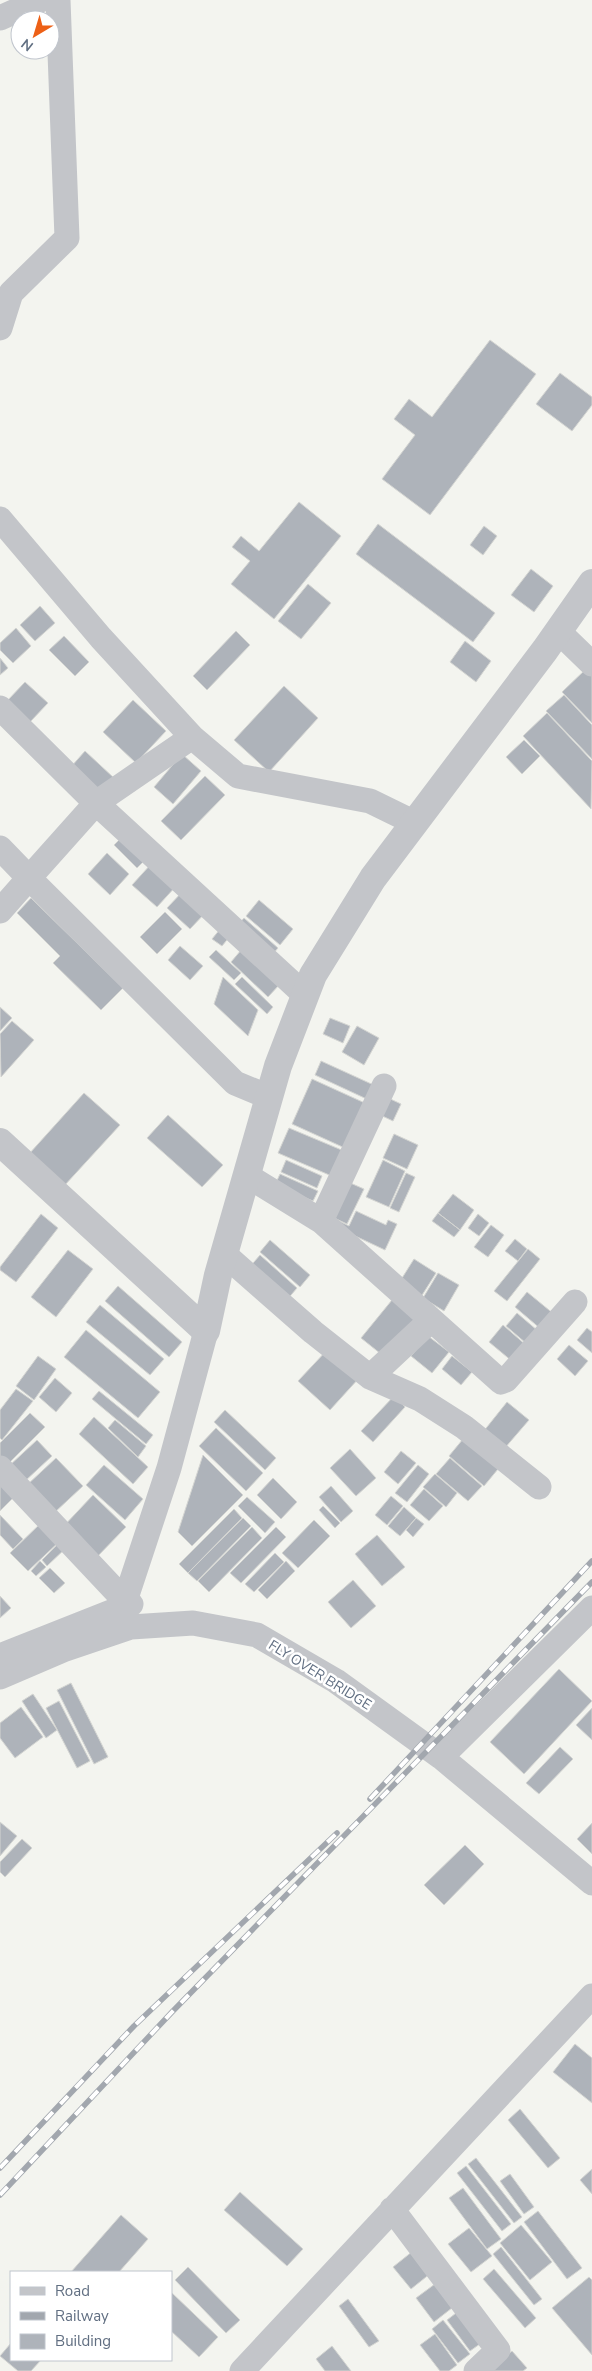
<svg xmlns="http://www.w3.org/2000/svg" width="592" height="2371" font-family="'Nunito Sans',sans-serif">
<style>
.building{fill:#aeb3ba;stroke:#d4d5d2}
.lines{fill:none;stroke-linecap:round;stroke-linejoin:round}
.minor{stroke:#c3c5c9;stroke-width:25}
.tertiary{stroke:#c3c5c9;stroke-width:28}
.rail-casing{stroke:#a2a7ae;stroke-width:5.5}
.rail{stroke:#fff;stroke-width:4;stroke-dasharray:11;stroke-linecap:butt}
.labels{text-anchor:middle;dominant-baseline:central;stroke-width:5;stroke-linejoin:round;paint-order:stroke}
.street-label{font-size:14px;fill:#616f82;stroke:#fff}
</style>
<rect width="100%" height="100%" fill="#f3f4ef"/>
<path class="building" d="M490,340L536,374L430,515L382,479L415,435L394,419L409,399L432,417Z
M560,373L592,397V405L572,431L536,404Z
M299,502L341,536L274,619L231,584L250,561L232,547L241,536L259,551Z
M378,524L495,613L473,642L356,554Z
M484,526L497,536L483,555L470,545Z
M531,569L553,586L534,612L511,595Z
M308,584L331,603L301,639L278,621Z
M40,606L55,623L35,641L20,625Z
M16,628L31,646L13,663L0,650V643Z
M236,631L250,645L207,690L193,676Z
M64,636L89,662L75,676L49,650Z
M465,641L491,661L476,682L450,662Z
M0,658L8,668L0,675Z
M586,669L592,675V723L562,692Z
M25,682L48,703L30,722L7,701Z
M284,686L318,718L269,772L234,740Z
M564,695L592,725V759L546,711Z
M133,700L166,731L136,763L103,732Z
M547,713L592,761L591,809L523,736Z
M524,740L540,756L522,774L506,757Z
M85,751L114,778L99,792L70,768Z
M182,754L201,771L173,804L154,787Z
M205,776L225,795L181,840L161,821Z
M122,837L146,859L137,868L114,845Z
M107,853L129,874L110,895L88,874Z
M152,863L177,885L157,907L132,885Z
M184,890L207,911L190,929L167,908Z
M31,898L123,988L101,1010L53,963L60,956L17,913Z
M259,900L293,929L280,945L246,916Z
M165,912L182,929L157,954L140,937Z
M244,918L278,948L271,956L237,926Z
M225,923L235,930L222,946L212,939Z
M180,946L203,966L190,980L168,960Z
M242,949L280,984L268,997L231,962Z
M216,950L241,973L234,980L209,957Z
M223,977L258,1010L248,1036L214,1004Z
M242,977L273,1007L267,1014L235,984Z
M0,1007L12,1018L0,1031Z
M330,1018L350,1026L343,1043L323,1034Z
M12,1021L34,1040L1,1077L0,1034Z
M357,1026L379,1038L364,1065L342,1052Z
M321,1061L378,1087L371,1101L315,1075Z
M312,1079L367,1104L347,1149L292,1124Z
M84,1093L120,1125L64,1186L29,1154Z
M384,1096L401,1104L393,1121L376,1113Z
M168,1115L223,1165L202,1187L147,1138Z
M289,1128L344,1151L334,1177L278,1153Z
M394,1134L418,1145L407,1169L383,1158Z
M286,1160L322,1176L317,1188L281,1172Z
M383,1160L405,1171L389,1207L366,1197Z
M406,1173L415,1177L399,1212L390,1208Z
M280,1174L318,1191L313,1201L275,1185Z
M348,1182L364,1189L347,1224L332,1217Z
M453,1194L474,1210L460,1230L438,1213Z
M356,1211L386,1225L388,1220L397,1224L385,1250L334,1226L337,1220L349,1226Z
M438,1213L460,1230L454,1237L432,1221Z
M41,1214L58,1228L16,1282L0,1270V1267Z
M478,1214L489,1223L479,1236L468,1228Z
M491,1225L504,1235L488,1257L474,1247Z
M515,1239L527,1249L518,1261L505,1251Z
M270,1240L310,1275L300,1287L260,1252Z
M528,1249L540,1259L507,1301L494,1291Z
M68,1250L93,1269L56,1317L31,1297Z
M260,1255L297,1288L286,1301L248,1269Z
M414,1259L436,1273L419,1300L397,1286Z
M438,1273L459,1285L444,1311L423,1298Z
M118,1286L182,1342L169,1357L105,1301Z
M527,1292L555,1315L542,1330L515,1307Z
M392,1300L417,1321L386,1358L361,1338Z
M100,1305L164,1359L150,1375L86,1322Z
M517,1313L538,1331L527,1344L506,1326Z
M503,1325L527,1346L513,1362L489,1342Z
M587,1328L592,1332V1353L577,1340Z
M86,1330L160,1392L138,1418L64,1357Z
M428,1336L449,1352L432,1373L411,1356Z
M569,1345L588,1361L575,1376L557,1359Z
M329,1348L360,1377L330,1410L298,1381Z
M38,1356L56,1369L34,1400L16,1386Z
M452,1356L472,1372L461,1385L442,1369Z
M55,1378L72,1393L56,1412L39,1397Z
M16,1389L33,1401L2,1440L0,1438V1410Z
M99,1391L153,1435L146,1444L92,1399Z
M394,1396L405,1407L373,1442L361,1431Z
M507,1402L529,1420L504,1449L483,1432Z
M225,1410L276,1458L265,1470L214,1422Z
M30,1413L45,1427L8,1464L0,1456V1443Z
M94,1417L148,1467L133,1484L79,1434Z
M115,1420L146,1446L138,1457L108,1428Z
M216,1428L263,1473L246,1491L199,1446Z
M468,1433L503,1463L484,1486L449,1456Z
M37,1440L52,1456L24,1482L9,1466Z
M350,1449L376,1478L356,1496L330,1468Z
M401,1451L416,1463L398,1484L384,1472Z
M203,1455L243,1495L192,1546L178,1532Z
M56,1458L83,1486L54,1513L27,1485Z
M450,1458L482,1486L468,1501L436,1474Z
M104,1465L143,1499L125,1520L86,1485Z
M418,1465L429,1474L407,1502L395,1493Z
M435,1474L457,1493L446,1507L423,1487Z
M273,1478L297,1502L281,1519L257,1495Z
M0,1484L18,1493L0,1511Z
M331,1486L353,1511L341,1522L319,1497Z
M424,1489L443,1506L429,1521L410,1505Z
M93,1495L126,1527L94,1560L61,1529Z
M391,1496L403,1506L387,1525L375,1515Z
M247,1497L275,1522L265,1533L238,1506Z
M323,1506L340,1523L335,1528L319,1510Z
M404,1507L416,1518L400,1536L388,1526Z
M234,1509L242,1518L188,1573L179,1564Z
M0,1515L23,1539L13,1549L0,1535Z
M243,1518L251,1526L197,1581L188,1573Z
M416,1518L424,1524L413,1537L406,1530Z
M314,1520L330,1536L298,1568L282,1553Z
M43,1521L61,1540L28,1571L10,1553Z
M252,1527L262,1538L209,1592L198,1581Z
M276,1527L286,1537L241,1583L230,1573Z
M377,1535L405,1567L382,1586L355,1554Z
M61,1541L67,1547L47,1566L42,1560Z
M275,1553L284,1562L254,1592L245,1584Z
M40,1561L46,1567L36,1576L31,1571Z
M286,1561L295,1571L267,1599L258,1590Z
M50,1568L65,1583L54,1593L39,1578Z
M353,1580L376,1606L351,1628L328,1602Z
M0,1596L11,1608L0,1618Z
M559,1669L592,1701L524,1774L490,1742Z
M71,1683L108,1757L94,1764L57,1690Z
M33,1694L57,1730L46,1738L22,1701Z
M59,1701L90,1761L77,1768L46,1708Z
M21,1707L43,1737L15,1758L0,1738V1723Z
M592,1708V1740L576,1725Z
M560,1747L573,1759L539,1794L526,1783Z
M0,1822L17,1836L0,1856Z
M592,1823V1854L577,1839Z
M22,1839L32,1848L5,1877L0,1872V1862Z
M465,1845L484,1864L444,1905L424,1885Z
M575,2044L592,2058V2103L553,2072Z
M520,2109L560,2158L548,2168L508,2120Z
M476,2158L522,2217L514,2223L468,2164Z
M466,2166L511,2224L502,2231L457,2173Z
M592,2169V2194L580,2180Z
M510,2174L534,2207L524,2214L500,2181Z
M463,2188L501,2239L487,2249L449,2198Z
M240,2192L303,2249L287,2266L224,2210Z
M538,2211L582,2268L567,2279L524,2222Z
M121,2215L148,2239L119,2272H71Z
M521,2225L552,2262L530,2280L500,2243Z
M469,2228L492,2256L471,2272L448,2244Z
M501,2247L542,2299L534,2305L493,2254Z
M413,2251L431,2273L411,2289L393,2267Z
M188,2267L240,2320L226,2333L175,2280Z
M494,2269L536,2318L525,2328L483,2279Z
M589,2277L592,2280V2355L552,2308Z
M439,2281L457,2304L434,2322L416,2298Z
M171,2292L218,2337L199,2357L171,2331Z
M348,2299L379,2341L369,2347L339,2306Z
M460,2310L484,2341L470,2351L447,2320Z
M443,2320L470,2354L458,2363L432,2329Z
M435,2334L457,2365L449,2371H440L420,2345Z
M11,2343V2360H41L31,2371H18L0,2356Z
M332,2346L351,2371H325L316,2359Z
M512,2351L527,2368L523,2371H487Z"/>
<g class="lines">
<path class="minor" d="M0,18L40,0
M0,328L11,293L67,238L58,0
M0,519L101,638L192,737
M558,631L592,664
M0,708L96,803L305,995
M0,848L29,878L96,803L192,737L238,776L370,801L415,823
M0,911L29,878L235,1083L269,1097
M246,1175L321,1221L501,1382L506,1380L575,1302
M321,1221L384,1086
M224,1254L313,1332L370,1377L420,1399L464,1427L539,1487
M370,1377L431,1320
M0,1468L125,1601
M0,1656L131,1604L125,1601L169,1468L206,1331
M0,1677L63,1650L131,1627L193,1623L257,1635L336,1681L441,1757L592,1883
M441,1757L592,1608
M392,2209L498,2350L476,2371
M242,2371L592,1996"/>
<path class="tertiary" d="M0,1142L206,1331L218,1275L278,1066L313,975L373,878L545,650L592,583"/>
<g class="rail-casing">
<path id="rail" d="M370,1799L592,1561
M0,2168L134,2026L337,1833
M0,2195L172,2012L592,1582"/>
</g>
<use href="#rail" class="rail"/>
</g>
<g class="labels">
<g class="street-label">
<text transform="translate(320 1675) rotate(32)">FLY OVER BRIDGE</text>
</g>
</g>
<rect x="10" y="2271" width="162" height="90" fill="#ffffff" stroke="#c0c5cd"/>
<rect x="20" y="2287" width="25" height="8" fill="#c3c5c9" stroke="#c0c5cd"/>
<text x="55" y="2296" font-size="15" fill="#616f82">Road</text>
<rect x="20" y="2312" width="25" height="8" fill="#a2a7ae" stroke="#c0c5cd"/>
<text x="55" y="2321" font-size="15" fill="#616f82">Railway</text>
<rect x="20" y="2334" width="25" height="15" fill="#aeb3ba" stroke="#c0c5cd"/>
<text x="55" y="2346" font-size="15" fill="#616f82">Building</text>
<g transform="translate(35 35) rotate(218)"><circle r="24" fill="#ffffff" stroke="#c0c5cd"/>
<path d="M0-4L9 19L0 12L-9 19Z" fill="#ed6016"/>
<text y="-8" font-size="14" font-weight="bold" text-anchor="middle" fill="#616f82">N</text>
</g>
</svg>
